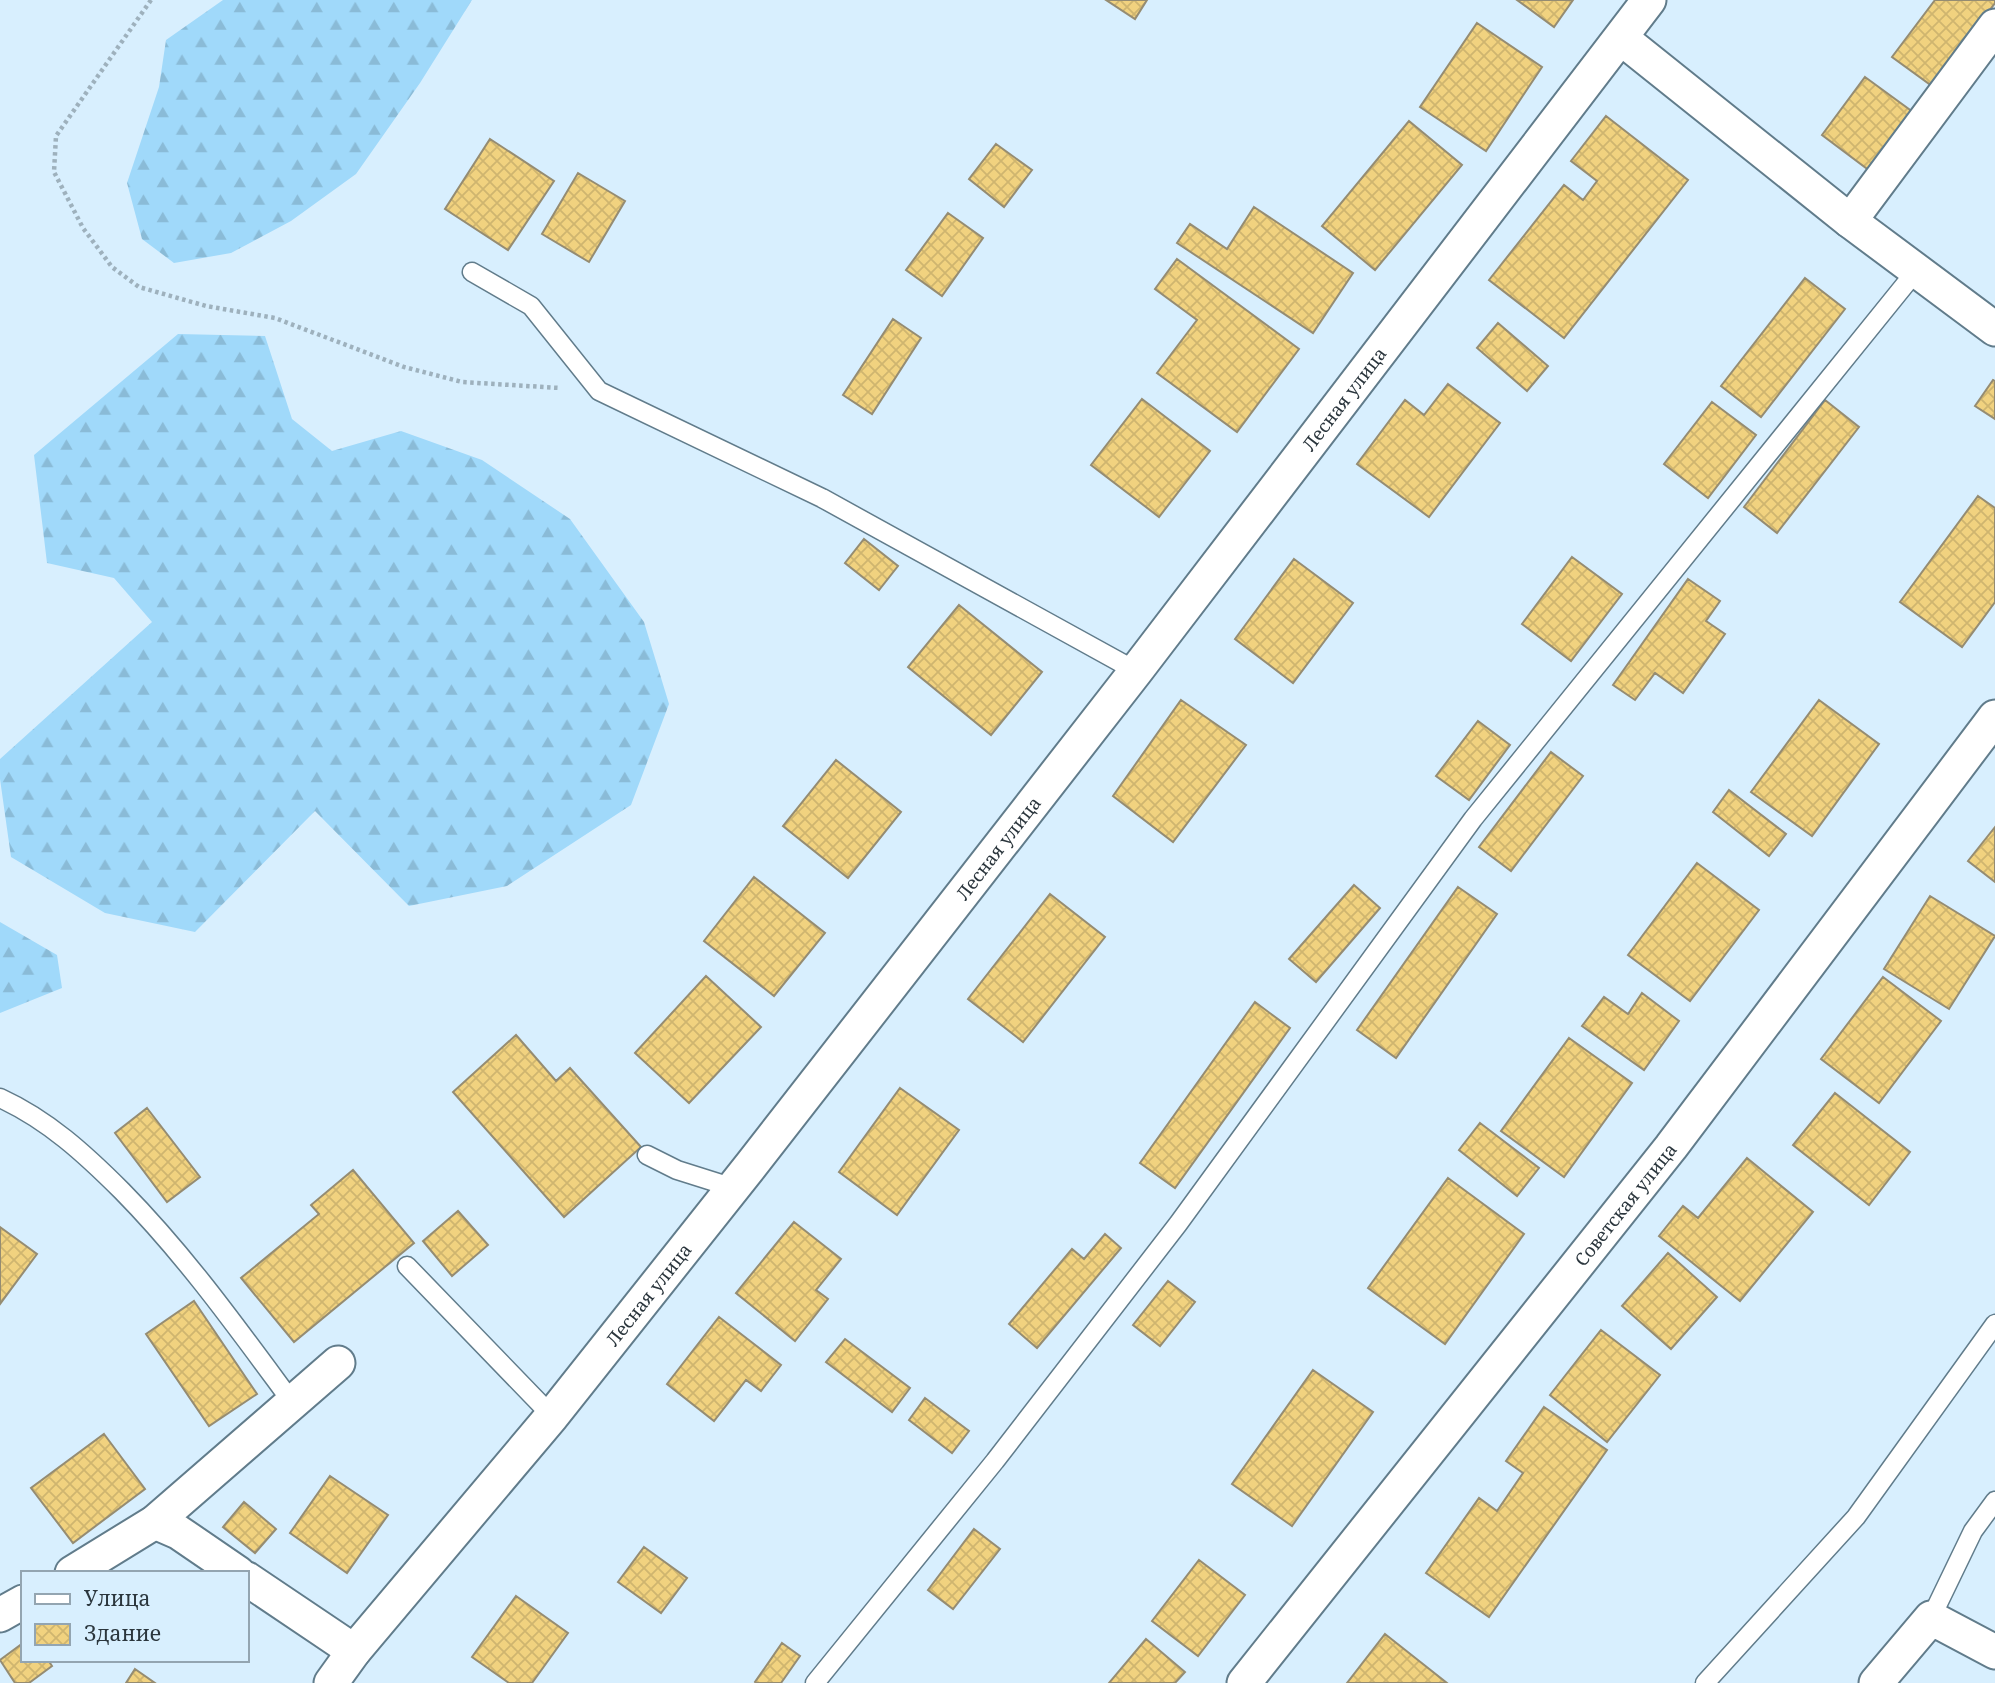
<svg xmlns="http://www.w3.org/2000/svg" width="1995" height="1683" font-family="'Noto Serif',serif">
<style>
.forest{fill:url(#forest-firs)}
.building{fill:url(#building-cross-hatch);stroke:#958c72;stroke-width:2}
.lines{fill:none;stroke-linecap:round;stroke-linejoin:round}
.lane-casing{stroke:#617c8b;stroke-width:21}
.street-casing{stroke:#617c8b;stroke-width:37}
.path{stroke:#9eb1bd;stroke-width:4.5;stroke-dasharray:3.5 3.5;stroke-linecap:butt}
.lane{stroke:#fff;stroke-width:18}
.street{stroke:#fff;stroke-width:33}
.labels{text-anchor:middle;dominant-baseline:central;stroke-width:7;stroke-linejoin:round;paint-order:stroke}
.street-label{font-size:18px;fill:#2b363d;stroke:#d8effe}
</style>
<defs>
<pattern id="forest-firs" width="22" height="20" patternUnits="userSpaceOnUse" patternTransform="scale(1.75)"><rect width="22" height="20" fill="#a0d9fa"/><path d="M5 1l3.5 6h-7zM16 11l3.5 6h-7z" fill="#8abbd7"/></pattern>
<pattern id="building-cross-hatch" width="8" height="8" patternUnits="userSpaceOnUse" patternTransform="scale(1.75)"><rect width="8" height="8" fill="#f1d27f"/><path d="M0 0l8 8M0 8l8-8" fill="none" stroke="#cfb56f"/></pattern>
</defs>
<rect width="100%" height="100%" fill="#d8effe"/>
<path class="forest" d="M223,0H472L420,83L356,174L291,221L231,253L174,263L142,239L127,183L159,87L166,40Z
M178,334L265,336L292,419L332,451L401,431L482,460L570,519L644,622L669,704L631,805L507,886L409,906L315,811L195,932L105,913L11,857L0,779V759L152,622L114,578L47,563L34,455Z
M0,922L57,955L62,988L0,1013Z"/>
<path class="building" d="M1106,0H1147L1135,19Z
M1517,0H1573L1554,27Z
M1935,0H1995V3L1932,86L1892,57Z
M1477,23L1542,67L1486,151L1420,107Z
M1865,77L1917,115L1874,174L1822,135Z
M1606,116L1688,180L1564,338L1489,280L1564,185L1583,200L1597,181L1571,161Z
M1409,121L1462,165L1375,270L1322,226Z
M490,139L554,181L508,250L445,209Z
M996,144L1032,170L1004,207L969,179Z
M578,173L625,201L589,262L542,234Z
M1254,207L1353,273L1313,333L1177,243L1190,224L1227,249Z
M948,213L983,238L942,296L906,270Z
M1177,259L1299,349L1237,432L1157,373L1197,320L1155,289Z
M1805,278L1845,309L1761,417L1721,386Z
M893,319L921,338L872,414L843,395Z
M1498,323L1548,366L1527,391L1477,348Z
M1993,380L1995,381V419L1975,406Z
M1448,384L1500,423L1429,517L1357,464L1405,400L1424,415Z
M1142,399L1210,451L1159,517L1091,465Z
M1825,400L1859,427L1777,533L1744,507Z
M1712,402L1756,435L1708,498L1664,464Z
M1978,496L1995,508V602L1962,647L1900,602Z
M864,539L898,566L879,590L845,563Z
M1572,557L1622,594L1571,661L1522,624Z
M1294,559L1353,603L1293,683L1235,639Z
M1688,579L1720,601L1706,621L1725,634L1683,693L1655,673L1635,700L1613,685Z
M959,605L1042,672L991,735L908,667Z
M1181,700L1246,745L1173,842L1113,796Z
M1819,700L1879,744L1812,836L1751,792Z
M1478,721L1510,745L1469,800L1436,776Z
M1551,752L1583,776L1511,871L1479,847Z
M836,760L901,812L848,878L783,826Z
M1729,790L1786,834L1769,856L1713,812Z
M1995,827V882L1968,861Z
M1697,863L1759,910L1690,1001L1628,955Z
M754,877L825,933L774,996L704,941Z
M1354,885L1380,908L1316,982L1289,959Z
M1458,887L1497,914L1396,1058L1357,1030Z
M1050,894L1105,937L1023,1042L968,999Z
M1930,896L1995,936L1949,1009L1884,969Z
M706,976L761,1027L689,1103L635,1053Z
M1883,977L1941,1021L1879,1103L1821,1059Z
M1642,993L1679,1021L1644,1070L1582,1026L1604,997L1628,1014Z
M1255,1002L1290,1028L1175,1188L1140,1163Z
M516,1035L556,1081L570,1068L641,1147L564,1217L453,1092Z
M1569,1038L1632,1083L1564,1177L1501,1131Z
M900,1088L959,1130L897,1215L839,1172Z
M1835,1093L1910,1152L1869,1205L1793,1145Z
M147,1108L200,1177L167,1202L115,1133Z
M1480,1123L1539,1168L1517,1196L1459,1150Z
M1747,1158L1813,1212L1740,1301L1659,1236L1683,1206L1698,1218Z
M353,1170L414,1243L294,1342L241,1278L319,1214L311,1205Z
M1448,1178L1524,1234L1445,1344L1368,1288Z
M458,1211L488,1245L452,1276L423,1241Z
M794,1222L841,1259L816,1290L828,1299L795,1341L736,1293Z
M0,1227L37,1254L0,1304Z
M1105,1234L1121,1248L1037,1348L1009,1324L1072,1249L1084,1259Z
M1668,1253L1717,1297L1671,1349L1622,1306Z
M1168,1281L1195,1302L1160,1346L1133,1325Z
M194,1301L257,1394L209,1426L146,1334Z
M719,1317L781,1365L761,1391L746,1380L714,1421L667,1384Z
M1601,1330L1660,1375L1607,1442L1550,1395Z
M845,1339L910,1388L892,1412L826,1362Z
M1313,1370L1373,1412L1292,1526L1232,1484Z
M925,1398L969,1431L952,1453L909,1420Z
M1544,1407L1607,1450L1489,1617L1426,1573L1479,1498L1497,1511L1523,1473L1506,1461Z
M104,1434L145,1489L73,1543L31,1488Z
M330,1476L388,1515L347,1573L290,1533Z
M244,1502L276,1529L255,1553L223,1527Z
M974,1529L1000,1549L953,1609L928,1590Z
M644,1547L687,1578L661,1613L618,1582Z
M1199,1560L1245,1595L1198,1656L1152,1621Z
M516,1596L568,1633L532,1683H509L472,1657Z
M1385,1634L1447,1683H1347Z
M1146,1639L1185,1672L1175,1683H1109Z
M23,1643V1660H48L52,1666L29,1683H15L0,1660Z
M782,1643L800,1656L781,1683H756L755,1682Z
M135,1669L155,1683H126Z"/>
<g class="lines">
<g class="lane-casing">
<path id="lane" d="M472,272L531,306L599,391L822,498L1136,671
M0,1098C48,1120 85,1154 122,1191C186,1256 238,1329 292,1402
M647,1155L677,1170L734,1188
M407,1266L552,1416
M1931,1618L1973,1531L1995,1501
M815,1683L995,1461L1178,1224L1473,819L1916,271
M1705,1683L1856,1517L1995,1324"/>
</g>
<g class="street-casing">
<g id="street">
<path d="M1621,38L1850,221L1995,329"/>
<path d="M1850,221L1995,26"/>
<path d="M155,1522L178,1532L238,1573"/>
<path d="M72,1573L155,1522L338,1363"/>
<path d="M247,1579L354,1651"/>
<path d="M0,1615L23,1602"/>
<path id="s1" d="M331,1683L354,1651L552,1416L752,1164L1136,671L1649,0"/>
<path id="s2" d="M1244,1683L1671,1147L1995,717"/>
<path d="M1876,1683L1931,1618L1995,1652"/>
</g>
</g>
<path class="path" d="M151,0L56,136L54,172L83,228L112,267L139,287L206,306L275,318L404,367L462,382L560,388"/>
<use href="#lane" class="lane"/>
<use href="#street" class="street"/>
</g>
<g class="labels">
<g class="street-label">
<text stroke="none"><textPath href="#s1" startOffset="1636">Лесная улица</textPath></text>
<text stroke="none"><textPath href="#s1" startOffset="1069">Лесная улица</textPath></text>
<text stroke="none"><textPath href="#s2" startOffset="612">Советская улица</textPath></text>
<text stroke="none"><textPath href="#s1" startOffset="502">Лесная улица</textPath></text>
</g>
</g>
<rect x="21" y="1571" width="228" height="91" fill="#d8effe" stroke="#93a5b1" stroke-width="2"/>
<rect x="35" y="1594" width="35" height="10" fill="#ffffff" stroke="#93a5b1" stroke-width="2"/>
<text x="84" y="1606" font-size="21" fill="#2b363d">Улица</text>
<rect x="35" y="1624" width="35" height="21" fill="url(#building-cross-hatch)" stroke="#93a5b1" stroke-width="2"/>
<text x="84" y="1641" font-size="21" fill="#2b363d">Здание</text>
</svg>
